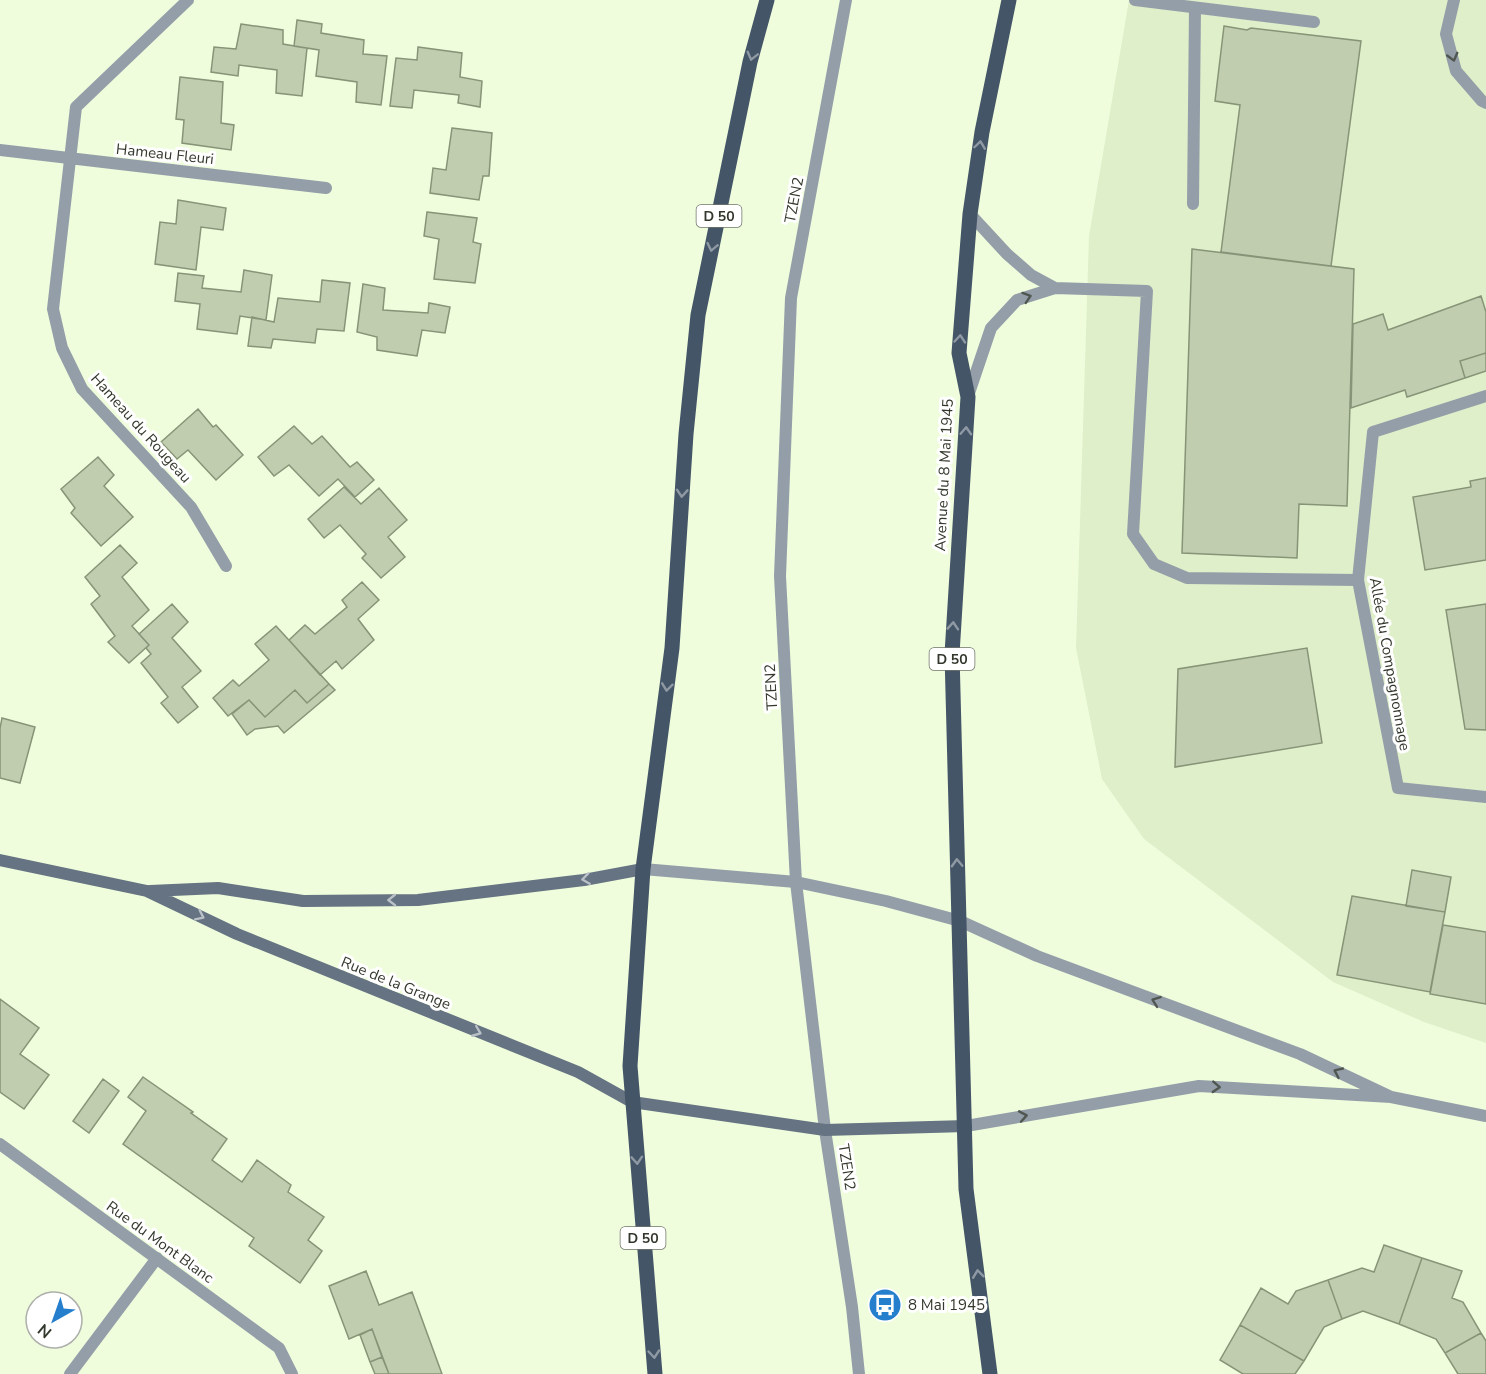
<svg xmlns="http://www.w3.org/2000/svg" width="1486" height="1374" font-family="'Nunito Sans',sans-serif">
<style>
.built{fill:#dfefca}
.building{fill:#c0cdaf;stroke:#879477;stroke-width:1.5}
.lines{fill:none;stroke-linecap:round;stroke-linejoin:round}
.lane{stroke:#949ea8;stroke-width:12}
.street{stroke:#949ea8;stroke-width:12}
.secondary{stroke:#657382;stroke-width:12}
.primary{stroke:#445567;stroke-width:15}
.oneway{stroke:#8f99a4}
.oneway2{stroke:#505751}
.oneway3{stroke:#bac0c7}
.labels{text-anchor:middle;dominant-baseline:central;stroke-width:6;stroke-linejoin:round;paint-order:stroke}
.shield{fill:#fff;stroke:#70746b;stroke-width:1.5}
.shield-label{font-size:14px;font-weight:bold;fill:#33382c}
.street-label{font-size:15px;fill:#33382c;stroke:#fff}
.poi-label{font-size:15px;fill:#33382c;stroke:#fff;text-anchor:start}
</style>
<rect width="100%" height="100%" fill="#effddd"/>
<path class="built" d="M1129,0H1486V1043L1424,1022L1333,982L1144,839L1102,779L1076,648L1089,236Z"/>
<path class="building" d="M297,20L322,24L321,33L364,40L363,54L387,56L381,105L356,102L357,82L316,76L319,50L294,46Z
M241,24L283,30V44L307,48L302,96L276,93L277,70L239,65L238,76L211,72L214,47L236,49Z
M1224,26L1247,30L1251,28L1361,41L1331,266L1221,252L1240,105L1215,101Z
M418,47L462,53L460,77L482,81L480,107L458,103L459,95L414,90L412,108L390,106L396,58L417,60Z
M180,77L223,82L221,123L234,125L231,150L182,143L184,120L176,119Z
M452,128L492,133L489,176H483L479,200L430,193L433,168L446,170Z
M178,200L226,208L223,230L201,227L196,270L155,264L160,222L176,224Z
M427,212L477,218L473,242L481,244L475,283L434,279L439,239L424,236Z
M1192,249L1354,269L1347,506L1299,504L1297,558L1182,553Z
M244,270L272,275L266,320L240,316L237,334L197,329L200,304L175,301L178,273L204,276L202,288L241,292Z
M322,280L350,283L344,331L317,329L315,343L273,339L271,348L248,346L252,317L274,322L278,298L320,302Z
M363,284L385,288L383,310L428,313L429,303L450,307L445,333L422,330L417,356L377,350V337L357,332Z
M1481,296L1486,312V353L1460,361L1465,378L1407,397L1405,390L1351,408L1353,324L1383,314L1388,330Z
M1486,353V371L1465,378L1460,361Z
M198,409L213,427L216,425L243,455L216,480L188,450L177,459L161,442Z
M294,426L312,444L322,436L350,467L357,462L374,480L355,497L338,479L319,496L289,465L274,476L258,457Z
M98,457L114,475L104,486L133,517L101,546L71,513L75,508L61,489Z
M1486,478V560L1425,570L1413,497L1471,487L1470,481Z
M344,487L361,504L379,488L407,520L388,537L405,557L381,578L362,558L366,554L340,525L324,538L308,519Z
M120,545L137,563L122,577L149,610L132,626L149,645L129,663L108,642L115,636L91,604L100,596L85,577Z
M362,582L379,600L358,619L374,640L342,669L336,661L320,675L289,640L305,625L315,634L347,607L342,600Z
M172,604L188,622L172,638L201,671L182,687L198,707L178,723L161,703L168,697L141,663L151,654L146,648L149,645L139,634Z
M1486,604V730L1465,729L1446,610Z
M276,626L329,684L307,703L295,690L265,717L249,700L228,716L213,698L233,680L239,686L269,660L255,644Z
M1307,648L1322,743L1175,767L1178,669Z
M329,684L335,690L284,733L278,726L255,729L247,735L232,714L249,700L265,717L295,690L307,703Z
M2,718L35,727L20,783L0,778V728Z
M1412,870L1451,877L1445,912L1406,906Z
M1352,896L1445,912L1430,992L1337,975Z
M1443,925L1486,932V1004L1430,994Z
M0,999L39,1028L20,1054L49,1075L24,1109L0,1092Z
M143,1077L193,1112L191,1113L227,1139L212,1160L242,1182L257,1160L291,1185L288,1192L324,1217L308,1240L322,1251L300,1283L249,1246L254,1238L123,1144L146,1111L128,1097Z
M103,1079L119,1091L89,1133L73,1121Z
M1384,1245L1422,1258L1399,1324L1363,1311L1342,1319L1328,1280L1362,1268L1374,1272Z
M1422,1258L1462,1271L1452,1298L1463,1302L1481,1333L1445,1353L1436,1339L1399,1324Z
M366,1271L379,1305L412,1292L442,1374H389L372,1329L349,1339L329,1286Z
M1328,1280L1342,1319L1324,1327L1304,1361L1240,1325L1261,1288L1288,1304L1296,1291Z
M1240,1325L1304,1361L1295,1374H1243L1220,1360Z
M372,1329L382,1357L370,1362L360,1335Z
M1481,1333L1486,1341V1374H1458L1445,1353Z
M382,1357L389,1374H375L370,1362Z"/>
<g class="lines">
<path class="lane" d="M846,0L791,298L780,576L796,882L825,1130L852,1307L859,1374
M1135,0L1314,22
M1193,204L1195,8
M970,214L1007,254L1031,275L1055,288
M968,396L991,328L1017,300L1055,288L1147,291L1133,534L1154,564L1187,578L1358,580"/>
<path class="street" d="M188,0L76,107L53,309L62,348L82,389L191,507L226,566
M1454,0L1446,34L1456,71L1482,101L1486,103
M0,150L326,188
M1486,396L1373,432L1358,580L1398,788L1486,797
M643,869L796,882L886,901L960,921L1037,956L1300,1054L1391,1097
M966,1126L1199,1086L1391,1097L1486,1116
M0,1144L279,1348L292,1374
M70,1374L157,1258"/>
<path class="secondary" d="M0,860L147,891L237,934L578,1072L632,1102L825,1130L966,1126
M150,891L218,888L303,901L418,900L584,880L643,869"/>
<path class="primary" d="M655,1374L630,1066L643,869L672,648L686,434L698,315L750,62L767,0
M990,1374L966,1189L952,654L968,397L959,353L970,214L982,132L1009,0"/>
</g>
<defs><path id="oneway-chevron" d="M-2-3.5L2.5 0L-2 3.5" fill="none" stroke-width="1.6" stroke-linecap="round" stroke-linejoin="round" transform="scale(1.5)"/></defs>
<g class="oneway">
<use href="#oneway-chevron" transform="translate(752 56) rotate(104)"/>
<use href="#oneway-chevron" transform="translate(980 145) rotate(-82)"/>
<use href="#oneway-chevron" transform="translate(712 247) rotate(102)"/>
<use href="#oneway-chevron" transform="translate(960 339) rotate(-85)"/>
<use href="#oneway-chevron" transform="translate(966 431) rotate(-87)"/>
<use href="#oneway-chevron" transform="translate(682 493) rotate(94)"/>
<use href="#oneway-chevron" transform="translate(953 626) rotate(-86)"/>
<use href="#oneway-chevron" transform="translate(667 687) rotate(97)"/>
<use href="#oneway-chevron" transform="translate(957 863) rotate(-92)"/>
<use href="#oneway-chevron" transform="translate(637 1160) rotate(86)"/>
<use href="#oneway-chevron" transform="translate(978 1274) rotate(-97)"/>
<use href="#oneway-chevron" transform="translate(654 1354) rotate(85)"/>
</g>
<g class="oneway2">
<use href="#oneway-chevron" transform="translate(1453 57) rotate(75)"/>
<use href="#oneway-chevron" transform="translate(1027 297) rotate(-18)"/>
<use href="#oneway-chevron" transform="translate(1156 1001) rotate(-160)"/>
<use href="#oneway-chevron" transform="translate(1338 1072) rotate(-155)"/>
<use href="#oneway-chevron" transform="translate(1216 1087) rotate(3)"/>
<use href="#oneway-chevron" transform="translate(1023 1116) rotate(-10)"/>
</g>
<g class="oneway3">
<use href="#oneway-chevron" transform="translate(586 879) rotate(172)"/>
<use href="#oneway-chevron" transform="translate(392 900) rotate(179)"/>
<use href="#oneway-chevron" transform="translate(200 916) rotate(26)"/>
<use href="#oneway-chevron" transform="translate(477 1032) rotate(22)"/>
</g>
<defs>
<g id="bus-disc" transform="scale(1.725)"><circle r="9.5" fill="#267fcc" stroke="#fff"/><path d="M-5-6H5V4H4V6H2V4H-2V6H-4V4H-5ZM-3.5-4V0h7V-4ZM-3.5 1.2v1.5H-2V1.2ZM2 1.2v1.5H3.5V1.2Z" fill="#fff"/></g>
</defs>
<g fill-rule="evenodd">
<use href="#bus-disc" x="885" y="1305"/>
</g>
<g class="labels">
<g class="shield">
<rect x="696.5" y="205" width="45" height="22" rx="4.5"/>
<rect x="929.5" y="648" width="45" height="22" rx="4.5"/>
<rect x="620.5" y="1227" width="45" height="22" rx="4.5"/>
</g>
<g class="shield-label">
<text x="719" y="216">D 50</text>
<text x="952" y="659">D 50</text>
<text x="643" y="1238">D 50</text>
</g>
<g class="street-label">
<text transform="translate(165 154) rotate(6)">Hameau Fleuri</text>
<text transform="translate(794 200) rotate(-79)">TZEN2</text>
<text transform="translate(141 428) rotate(48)">Hameau du Rougeau</text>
<text transform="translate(944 475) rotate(-87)">Avenue du 8 Mai 1945</text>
<text transform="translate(1390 664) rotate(80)">Allée du Compagnonnage</text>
<text transform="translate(771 687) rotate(-93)">TZEN2</text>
<text transform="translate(396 983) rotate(22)">Rue de la Grange</text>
<text transform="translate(847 1167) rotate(81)">TZEN2</text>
<text transform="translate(160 1242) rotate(36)">Rue du Mont Blanc</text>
</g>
<g class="poi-label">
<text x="908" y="1305">8 Mai 1945</text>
</g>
</g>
<g transform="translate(54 1320) rotate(220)"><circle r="28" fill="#ffffff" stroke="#adafab" stroke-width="1.5"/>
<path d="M0-4.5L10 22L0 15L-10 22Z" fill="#267fcc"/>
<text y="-9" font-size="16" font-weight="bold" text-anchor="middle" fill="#33382c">N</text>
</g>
</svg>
